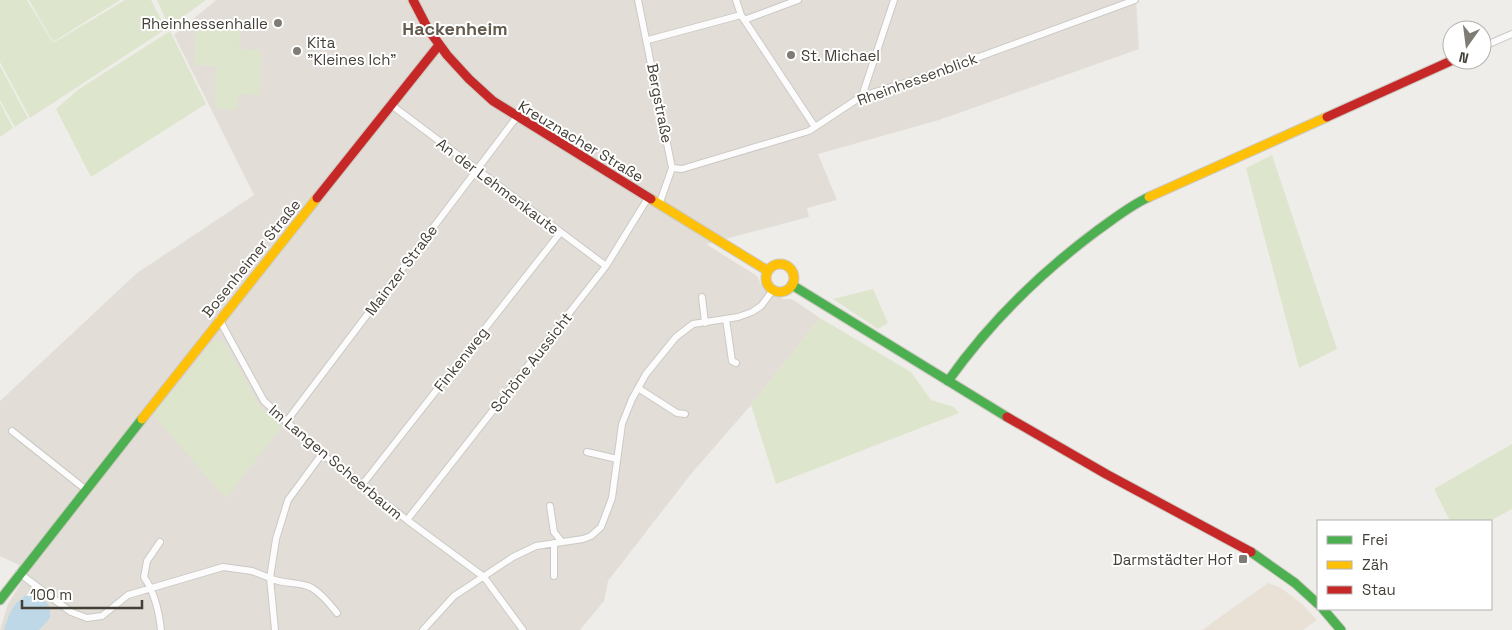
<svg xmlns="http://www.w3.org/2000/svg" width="1512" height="630" font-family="'Space Grotesk',sans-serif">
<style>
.residential{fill:#e2ded7}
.commercial{fill:#e9e1d6}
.green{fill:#dde6cc}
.water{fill:#bfd8e8}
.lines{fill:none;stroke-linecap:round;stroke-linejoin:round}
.street-casing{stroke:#cbc9c5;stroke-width:8}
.fast-casing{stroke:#ccc9c1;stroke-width:11}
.slow-casing{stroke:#ccc9c1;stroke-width:11}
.jam-casing{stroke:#ccc9c1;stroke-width:11}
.street{stroke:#fdfcfc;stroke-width:6}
.fast{stroke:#4caf50;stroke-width:9}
.slow{stroke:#ffc107;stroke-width:9}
.jam{stroke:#c62828;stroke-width:9}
.poi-dot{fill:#7f7b75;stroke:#fff;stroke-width:2}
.labels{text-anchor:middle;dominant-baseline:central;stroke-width:4;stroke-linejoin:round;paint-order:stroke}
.poi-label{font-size:15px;fill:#433e36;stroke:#fff;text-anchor:end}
.street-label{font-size:15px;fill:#433e36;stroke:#fff}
.quarter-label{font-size:18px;font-weight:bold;fill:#645b4f;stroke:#fff}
</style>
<rect width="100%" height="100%" fill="#efede9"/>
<path class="residential" d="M216,0H1136L1139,49L939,120L818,154L837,200L807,208L809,217L706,244L757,276L761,284L783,299H792L820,318L751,405L691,474L608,581L604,601L580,630H0L8,604L23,580L16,572L19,565L0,556V401L137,273L254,195L174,35Z"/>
<path class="commercial" d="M1268,583L1281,588L1302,604L1317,620L1303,630H1202Z"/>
<path class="green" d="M0,0H27L53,43L125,0H151L166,29L30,118L0,62Z
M29,0H120L53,42Z
M157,0H206L169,27Z
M196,21L240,23L239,49L261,50L260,95L238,94L237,109H215L216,66L194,65Z
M170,31L206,104L91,177L56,109L79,89Z
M0,66L28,118L15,127L0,100Z
M0,103L13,128L0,137Z
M1272,155L1337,349L1299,368L1246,168Z
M873,289L888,323L878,329L833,299Z
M820,318L911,372L931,400L954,407L959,413L776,484L751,405Z
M215,339L224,342L260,407L282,426L226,498L153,415Z
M1512,444V509L1490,521H1450L1434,489Z"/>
<path class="water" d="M25,596C37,595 43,597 50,607V618L39,630H4C8,617 12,603 25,596Z"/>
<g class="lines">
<g class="street-casing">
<path id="street" d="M638,0L672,168L659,205
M736,0L741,15L815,127
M744,20L798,0
M648,40L741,15
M1482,47L1512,34
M862,96L894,0
M390,104L606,266
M672,168L682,169L809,131L862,96L927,76L1135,0
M702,297L705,323
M219,319L264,401L322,454L407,520L484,577L523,630
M726,319L732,361L736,363
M638,388L677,413L685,414
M286,422L516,118
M12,431L85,489
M587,452L617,459
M322,454L288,500L276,539L270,578C283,585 300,581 312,588C322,594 330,604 337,613
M362,485L560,233
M550,506L554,532L562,542
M407,520L606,266L648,198
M160,542L147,561L144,577C155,593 159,611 161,630
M554,543V576
M19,573L71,612L87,618L102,616L128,595L223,567L252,571L270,578L275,630
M423,630L454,596L513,557L536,546L583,539L591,536L601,527L612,498L622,424L632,399L646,374L676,337L693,324L738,317L752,312L761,306L773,290"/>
</g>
<g class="fast-casing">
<path id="fast" d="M792,285L1007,417
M948,381C990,322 1040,273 1098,230C1115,218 1131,205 1149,197
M1251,552L1295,583L1318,604
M0,600L142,419
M1323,609L1341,630"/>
</g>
<g class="slow-casing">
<path id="slow" d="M1149,197L1327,117
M651,199L768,271
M766 278a14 14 0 1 1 28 0a14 14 0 1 1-28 0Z
M142,419L317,198"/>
</g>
<g class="jam-casing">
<path id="jam" d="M413,0L428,29L447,55L469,79L493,101L651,199
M1327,117L1453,60
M317,198L439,45
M1007,417L1106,474L1251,552"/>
</g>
<use href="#street" class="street"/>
<use href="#fast" class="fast"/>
<use href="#slow" class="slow"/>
<use href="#jam" class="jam"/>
</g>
<g class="poi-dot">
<circle cx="278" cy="23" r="5"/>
<circle cx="297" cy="51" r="5"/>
<circle cx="791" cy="55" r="5"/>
<rect x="1238" y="554" width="10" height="10" rx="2.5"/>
</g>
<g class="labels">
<g class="poi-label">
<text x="268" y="23">Rheinhessenhalle</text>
<text x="307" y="42" text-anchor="start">Kita<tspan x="307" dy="17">"Kleines Ich"</tspan></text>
<text x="801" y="55" text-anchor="start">St. Michael</text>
<text x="1233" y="559">Darmstädter Hof</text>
</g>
<g class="street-label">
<text transform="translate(917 79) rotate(-20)">Rheinhessenblick</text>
<text transform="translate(660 103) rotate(79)">Bergstraße</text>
<text transform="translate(581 141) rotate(31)">Kreuznacher Straße</text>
<text transform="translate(498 186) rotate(37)">An der Lehmenkaute</text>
<text transform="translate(251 258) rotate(-51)">Bosenheimer Straße</text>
<text transform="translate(401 270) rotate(-53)">Mainzer Straße</text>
<text transform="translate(461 359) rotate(-52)">Finkenweg</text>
<text transform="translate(531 362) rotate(-52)">Schöne Aussicht</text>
<text transform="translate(336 462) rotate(40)">Im Langen Scheerbaum</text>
</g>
<g class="quarter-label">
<text x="455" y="28">Hackenheim</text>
</g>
</g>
<rect x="1317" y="520" width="175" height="90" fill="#ffffff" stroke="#b4b2af"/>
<rect x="1327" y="536" width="25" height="8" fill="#4caf50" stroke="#b4b2af"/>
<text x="1362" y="545" font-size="15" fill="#433e36">Frei</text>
<rect x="1327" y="561" width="25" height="8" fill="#ffc107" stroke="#b4b2af"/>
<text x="1362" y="570" font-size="15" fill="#433e36">Zäh</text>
<rect x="1327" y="586" width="25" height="8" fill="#c62828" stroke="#b4b2af"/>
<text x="1362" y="595" font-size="15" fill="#433e36">Stau</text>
<g transform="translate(1467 45) rotate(194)"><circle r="24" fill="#ffffff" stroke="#b4b2af"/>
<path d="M0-4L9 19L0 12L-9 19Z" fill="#7f7b75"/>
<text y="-8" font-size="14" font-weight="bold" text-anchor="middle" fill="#433e36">N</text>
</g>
<path d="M22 600v8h120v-8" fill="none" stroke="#433e36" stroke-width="2.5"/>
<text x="30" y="600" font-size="15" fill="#433e36" stroke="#ffffff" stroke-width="4" paint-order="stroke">100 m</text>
</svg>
